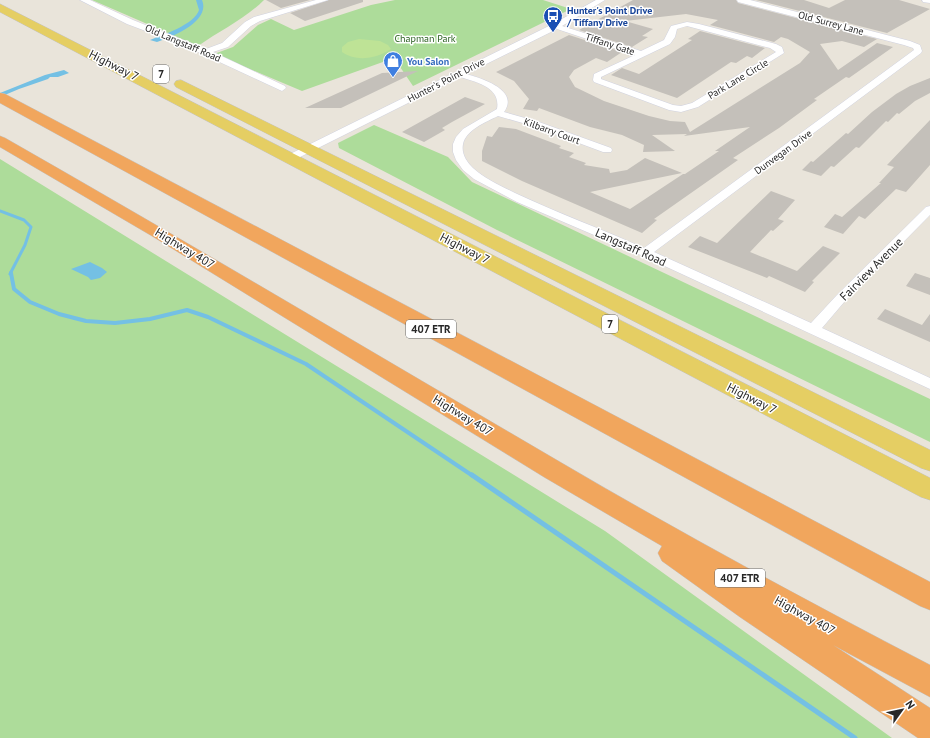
<svg xmlns="http://www.w3.org/2000/svg" width="930" height="738" font-family="'PT Sans',sans-serif">
<style>
.green{fill:#addc9a}
.pitch{fill:#bee396}
.water{fill:#74c0e4}
.lines{fill:none;stroke-linecap:round;stroke-linejoin:round}
.stream-far2{stroke:#74c0e4;stroke-width:3}
.stream-far1{stroke:#74c0e4;stroke-width:4}
.stream{stroke:#74c0e4;stroke-width:5}
.building{fill:#c4c0ba}
.minor-casing{stroke:#d0d2e0;stroke-width:1}
.primary-casing{stroke:#c3c3c3;stroke-width:1}
.motorway-casing{stroke:#c3c3c3;stroke-width:1}
.minor{fill:#fff;fill-rule:evenodd}
.primary{fill:#e5ce63;fill-rule:evenodd}
.motorway{fill:#f1a65d;fill-rule:evenodd}
.labels{text-anchor:middle;dominant-baseline:central;stroke-width:3;stroke-linejoin:round;paint-order:stroke}
.far-transit-label{font-size:10px;font-weight:bold;fill:#164399;stroke:#fff;text-anchor:start}
.far-street-label{font-size:10px;fill:#282828;stroke:#fff}
.far-park-label{font-size:10px;fill:#285e1e;stroke:#fff}
.far-shop-label{font-size:10px;font-weight:bold;fill:#366cbe;stroke:#fff;text-anchor:start}
.shield{fill:#fff;stroke:#686868;stroke-width:1}
.shield-label{font-size:11px;font-weight:bold;fill:#282828}
.street-label{font-size:12px;fill:#282828;stroke:#fff}
</style>
<rect width="100%" height="100%" fill="#e9e4da"/>
<path class="green" d="M92,0H264C245,19 221,30 198,46Z
M395,0H543L571,9L413,86L394,58L302,91L214,54L233,47L258,25L271,19L294,30L371,5Z
M374,125L448,157L472,182L930,399V442L497,230L339,148L338,143Z
M0,159L605,531L892,738H0Z"/>
<path class="pitch" d="M359,39L380,41L388,45L391,49C376,59 356,62 342,52V47L348,42Z"/>
<path class="water" d="M196,0H202C211,21 173,37 157,42L150,40C163,35 195,24 199,10Z
M64,70L69,73L58,77H50L48,79L19,89L0,97V93L45,75Z
M90,262L102,268L107,272L100,278L91,280L88,277L71,269Z"/>
<g class="lines">
<path class="stream-far2" d="M0,211L24,220L31,227L25,245L10,274"/>
<path class="stream-far1" d="M11,273L14,289L30,302L59,314L86,321L115,323L150,319L187,310L208,317L306,364L473,476"/>
<path class="stream" d="M472,475L855,738"/>
</g>
<path class="building" d="M266,0H310L281,8Z
M329,0H363V2L305,21L290,13Z
M633,0H736L738,3L877,39L864,47L842,41L820,44L838,70L877,43L893,47L849,78L846,77L814,99L817,100L779,128L733,158L738,160L654,219L657,220L642,233L522,181L482,161V151L487,136L492,137L499,127L516,129L561,146L559,148L574,153L569,157L586,163L584,165L609,169L610,173L627,170L645,158L682,173L590,192L630,209L683,174H685L719,151H715L750,127L684,136L687,134L652,135L675,151L643,152L644,145L622,135L590,127L539,108L537,111L523,109L529,99L514,81L496,72L569,35L622,52L607,62L596,58L574,70L569,77L575,87L604,101L649,116L670,121L685,122L690,132L800,63L810,52L788,39L781,37L774,42L710,25L718,20L686,14L625,21L653,29L642,36L648,37L632,47L579,30Z
M756,0H804L829,8L845,0H899L930,9L887,33Z
M700,31L765,48L752,58L747,56L736,63L731,62L677,98L611,75L622,68L639,74L692,40L688,39Z
M418,71L341,108H305L382,73Z
M930,78V93L915,101L899,114L897,113L888,122L886,121L859,148L856,147L834,167L831,166L821,176L802,170L811,161L813,162L846,133L848,134L872,112L896,94L910,86Z
M465,97L485,104L452,122L442,128L445,130L424,142L402,132Z
M930,120V165L906,192L896,189L865,219L859,216L843,234L824,227L835,214L842,217L881,183H879L894,167L887,165Z
M771,191L795,200L778,219L784,221L773,231L771,230L750,252L797,271L823,246L840,253L812,281L814,282L805,292L769,276L767,278L688,247L700,236L717,243Z
M915,273L930,278V295L906,286Z
M885,309L922,325L930,314V342L877,319Z"/>
<g class="lines">
<g class="minor-casing">
<path id="minor" d="M80,0H90L133,20L206,49L222,43L245,22L254,17L316,0H328L260,21L251,26L228,47L213,52L285,86L286,88L282,91L183,45L127,24Z
M596,0H605L562,26L641,51L664,40L671,26L687,22L699,24L776,44L782,47L784,53L698,107L681,112L669,110L594,82L593,80L594,74L635,55L557,29L466,74C481,78 520,90 504,112L539,122L611,148L612,150L611,152H603L533,126L498,116C486,122 466,130 463,144C461,154 467,162 473,168C485,179 501,186 515,193C557,213 602,229 644,248L914,50L913,48L904,45L738,2L737,0H750L910,41L920,45L922,51L921,53L654,252L811,323L837,295L926,207L930,206V215L845,301L822,328L930,378V389L643,256L517,202L474,179L463,170L456,160L453,152V144L456,137L463,129L497,109C501,87 476,82 460,77L294,160L290,161L285,158L286,156L553,24ZM687,26L770,48L776,52L692,103L681,106L673,105L601,79V77L670,44L675,37L677,29Z
M922,0H930V3L923,2Z"/>
</g>
<g class="primary-casing">
<path id="primary" d="M0,4L930,478V500L921,497L0,12Z
M181,80L930,450V471L921,468L176,87L174,84L176,81Z"/>
</g>
<g class="motorway-casing">
<path id="motorway" d="M0,93L5,94L930,582V610L920,606L0,103Z
M0,136L5,138C191,244 375,354 560,462C681,533 805,600 930,665V697L833,645L930,708V738H918L740,617L662,561L658,553L662,546L544,477L152,236L0,147Z"/>
</g>
<use href="#minor" class="minor"/>
<use href="#primary" class="primary"/>
<use href="#motorway" class="motorway"/>
</g>
<defs>
<g id="bus-pin" transform="scale(1)"><path d="M0 17L-7.5 6A9.5 9.5 0 1 1 7.5 6Z" fill="#1a4fb4" stroke="#fff"/><path d="M-5-6H5V4H4V6H2V4H-2V6H-4V4H-5ZM-3.5-4V0h7V-4ZM-3.5 1.2v1.5H-2V1.2ZM2 1.2v1.5H3.5V1.2Z" fill="#fff"/></g>
<g id="shop-pin" transform="scale(1)"><path d="M0 17L-7.5 6A9.5 9.5 0 1 1 7.5 6Z" fill="#3f7fe0" stroke="#fff"/><path d="M-5-2.5h2.3a2.7 3.5 0 0 1 5.4 0H5L5.5 6h-11ZM-1.5-2.5h3a1.5 2.3 0 0 0-3 0Z" fill="#fff"/></g>
</defs>
<g fill-rule="evenodd">
<use href="#bus-pin" x="553" y="16"/>
<use href="#shop-pin" x="393" y="61"/>
</g>
<g class="labels">
<g class="far-transit-label">
<text x="567" y="10">Hunter's Point Drive<tspan x="567" dy="12">/ Tiffany Drive</tspan></text>
</g>
<g class="far-street-label">
<text transform="translate(831 23) rotate(15)">Old Surrey Lane</text>
<text transform="translate(183 43) rotate(23)">Old Langstaff Road</text>
<text transform="translate(610 44) rotate(18)">Tiffany Gate</text>
<text transform="translate(738 79) rotate(-31)">Park Lane Circle</text>
<text transform="translate(446 80) rotate(-27)">Hunter's Point Drive</text>
<text transform="translate(552 131) rotate(20)">Kilbarry Court</text>
<text transform="translate(783 152) rotate(-36)">Dunvegan Drive</text>
</g>
<g class="far-park-label">
<text x="425" y="38">Chapman Park</text>
</g>
<g class="far-shop-label">
<text x="407" y="61">You Salon</text>
</g>
<g class="shield">
<rect x="153" y="65" width="16" height="18" rx="3"/>
<rect x="602" y="315" width="16" height="18" rx="3"/>
<rect x="406" y="320" width="50" height="18" rx="3"/>
<rect x="715" y="569" width="50" height="18" rx="3"/>
</g>
<g class="shield-label">
<text x="161" y="74">7</text>
<text x="610" y="324">7</text>
<text x="431" y="329">407 ETR</text>
<text x="740" y="578">407 ETR</text>
</g>
<g class="street-label">
<text transform="translate(114 65) rotate(27)">Highway 7</text>
<text transform="translate(631 247) rotate(24)">Langstaff Road</text>
<text transform="translate(185 248) rotate(31)">Highway 407</text>
<text transform="translate(465 248) rotate(27)">Highway 7</text>
<text transform="translate(871 269) rotate(-45)">Fairview Avenue</text>
<text transform="translate(752 398) rotate(27)">Highway 7</text>
<text transform="translate(463 415) rotate(31)">Highway 407</text>
<text transform="translate(805 615) rotate(29)">Highway 407</text>
</g>
</g>
<g transform="translate(902 710) rotate(57)" stroke="#ffffff" stroke-width="3" paint-order="stroke">
<path d="M0-3L7 15L0 10L-7 15Z" fill="#282828"/>
<text y="-6" font-size="11" font-weight="bold" text-anchor="middle" fill="#282828">N</text>
</g>
</svg>
